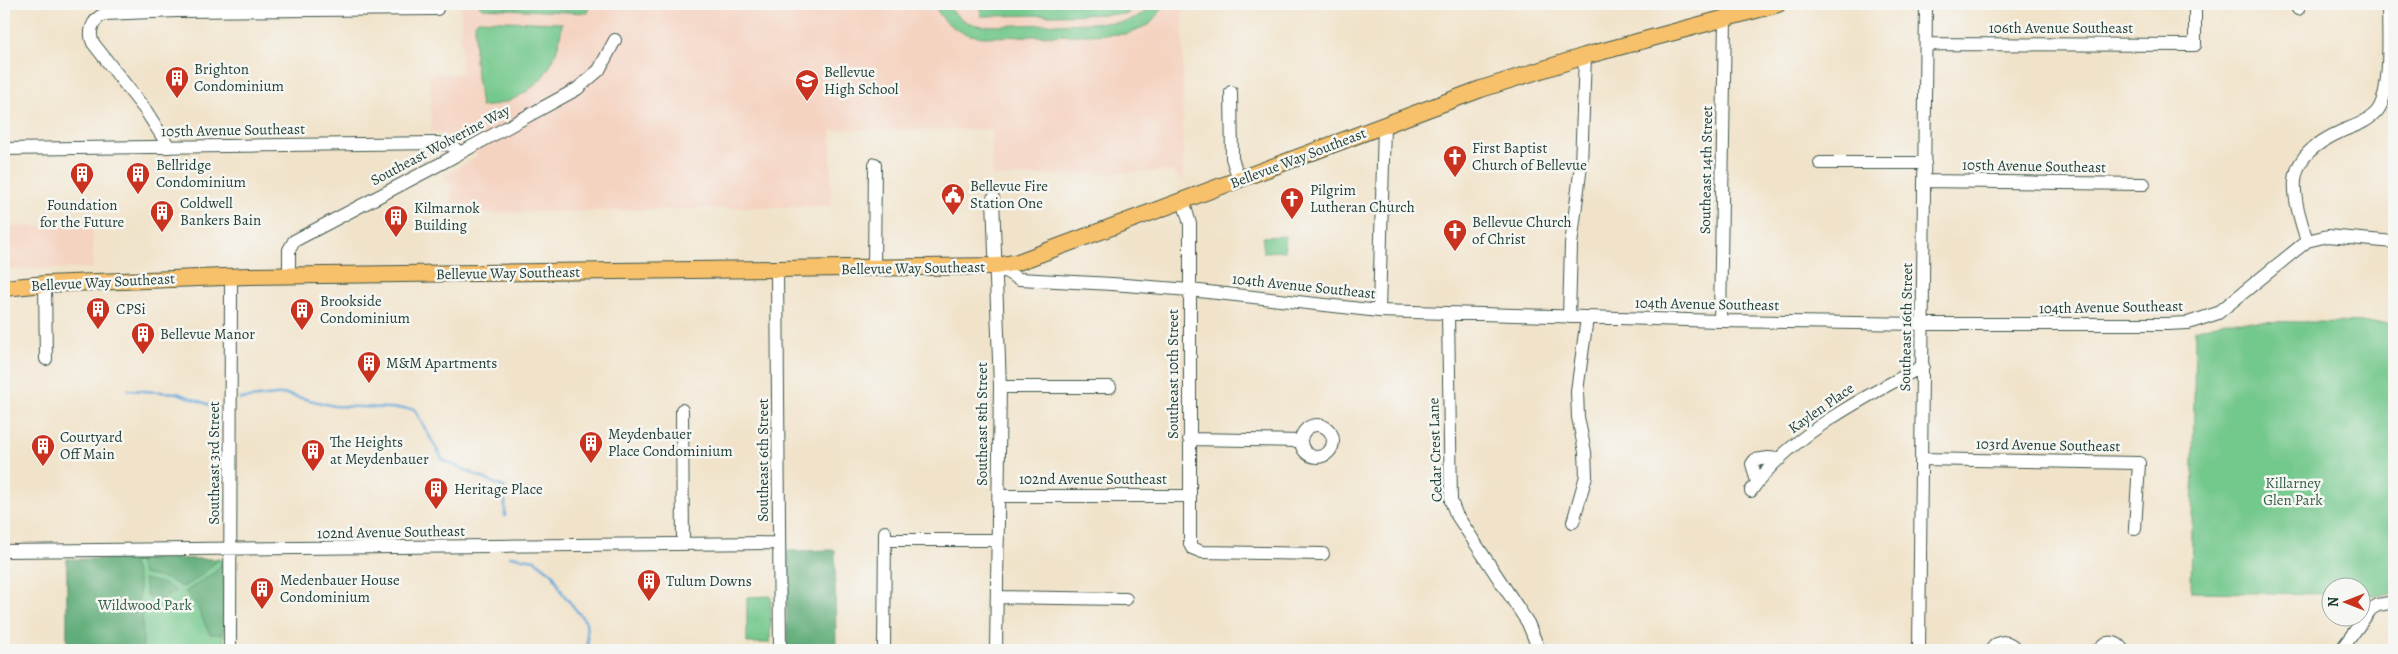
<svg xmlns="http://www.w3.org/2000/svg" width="2398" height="654" font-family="Alegreya,serif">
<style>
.built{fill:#f5d3c1}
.green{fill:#73c88c;stroke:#498260}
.forest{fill:#5eac78;stroke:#3e7456}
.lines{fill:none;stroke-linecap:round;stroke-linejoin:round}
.stream{stroke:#63a7d8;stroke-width:2.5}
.minor-casing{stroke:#3e564a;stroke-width:14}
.major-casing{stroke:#3e564a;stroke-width:18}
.minor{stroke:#fff;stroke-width:12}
.major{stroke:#f7c06b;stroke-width:16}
.labels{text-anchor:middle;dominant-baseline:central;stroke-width:5;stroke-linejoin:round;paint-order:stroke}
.street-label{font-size:15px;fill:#1f3d34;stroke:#f6f6f2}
.poi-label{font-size:15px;fill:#1f3d34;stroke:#f6f6f2;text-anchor:start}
.park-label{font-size:15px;fill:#34604a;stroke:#f6f6f2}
</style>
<rect width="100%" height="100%" fill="#f6f6f2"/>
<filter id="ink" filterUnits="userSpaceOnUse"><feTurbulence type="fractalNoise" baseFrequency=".02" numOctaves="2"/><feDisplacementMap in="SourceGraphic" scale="10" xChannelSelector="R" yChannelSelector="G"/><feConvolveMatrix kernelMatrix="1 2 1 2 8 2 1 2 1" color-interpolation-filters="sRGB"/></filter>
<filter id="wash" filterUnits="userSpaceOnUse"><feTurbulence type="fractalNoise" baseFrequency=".0096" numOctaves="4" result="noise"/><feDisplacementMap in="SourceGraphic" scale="20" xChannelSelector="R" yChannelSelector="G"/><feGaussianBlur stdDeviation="1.12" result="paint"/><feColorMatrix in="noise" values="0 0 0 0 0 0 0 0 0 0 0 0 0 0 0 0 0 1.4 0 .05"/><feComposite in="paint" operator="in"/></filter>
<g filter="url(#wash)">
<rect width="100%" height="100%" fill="#f1e3ca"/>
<path class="built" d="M461,4H1183V181L1172,171L992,177V129L831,130V206L450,214L452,186L443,177L477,156L469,138L431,133L430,75L461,74Z
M93,226V268L4,269V227Z"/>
<path class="green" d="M478,4H588V13L482,8Z
M934,4H947C956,18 968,25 985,26L1125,22L1143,14L1153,4H1166L1150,24L1127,34L985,37C962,36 943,25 934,4Z
M981,4H1128V14L981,16Z
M478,20L562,23C558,72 530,102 481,107L475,61V24Z
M1285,236V251L1263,252V237Z
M2226,321L2394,323V595H2361L2360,586H2330V594L2191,592L2195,330Z
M67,560H224V650H67Z
M771,596L770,643H747V597Z"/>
<path class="forest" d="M835,550L836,650H787V551Z
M137,558L219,559L197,579L182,587L167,579L143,574Z
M67,559H131C135,568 138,577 139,587C140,597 135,604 142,612L143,650H67Z
M224,561V634H210L195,603L185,592L215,572Z
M144,579L165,584L176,591L163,600H151L147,596Z"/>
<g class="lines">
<path class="stream" d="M128,390L177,393L218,408
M240,399L285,394L334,406L414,409L443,460L505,488V516
M510,556L535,560L553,574L563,594L586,622L588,650"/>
</g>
</g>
<g filter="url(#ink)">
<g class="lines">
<g class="minor-casing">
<path id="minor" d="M2298,4V9
M1926,44L2195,45V4
M1231,92L1232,158L1239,180
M169,147L146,111L93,43C88,32 92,20 104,14L177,11L437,9
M4,149L437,143L451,145L460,153
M1820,163H1925
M1924,181L2144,184
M993,198L1000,387L996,650
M1183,200L1190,224V544L1192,548L1202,552L1323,554
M2307,241C2290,187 2282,158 2342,131C2354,126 2370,121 2378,110C2392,90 2388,29 2388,4
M996,266L1019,279L1112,284L1190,290L1379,311L1720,321L1923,324H2167L2188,323L2218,313L2307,241L2328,236L2394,242
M874,269L875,164
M777,270L780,650
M289,275V250L294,241L440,164L577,89L599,70L615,40
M45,284L46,359
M1379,311L1384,125
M1448,314L1451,501L1456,514L1528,623L1539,650
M1569,317L1571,245L1581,165L1585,56
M1720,321L1725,19
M1000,387H1110
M682,410L683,544
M1301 441a16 16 0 1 1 32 0a16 16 0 1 1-32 0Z
M1189,439L1301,441
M1921,459L2139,463L2135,529
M1757,482L1752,464L1755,460L1768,458L1780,459
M1751,491C1787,437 1866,396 1923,366
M999,496H1188
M1573,522L1586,476L1585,452L1578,417L1577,391L1587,318
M885,540H998
M4,551L779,543
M997,597L1126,599
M230,650L231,276
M884,650L885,532
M1919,650L1926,4
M1991,650C1999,639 2009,640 2017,650
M2098,650C2105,640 2116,640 2123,650
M2341,650L2371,609L2378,605L2394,602"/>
</g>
<g class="major-casing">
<path id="major" d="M4,288L45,284L249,276L996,266L1018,262L1481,89L1585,56L1778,4"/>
</g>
<use href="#minor" class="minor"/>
<use href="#major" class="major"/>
</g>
</g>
<defs>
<g id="building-pin" transform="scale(1.25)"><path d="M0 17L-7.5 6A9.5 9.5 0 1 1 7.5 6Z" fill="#c8321e" stroke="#f6f6f2"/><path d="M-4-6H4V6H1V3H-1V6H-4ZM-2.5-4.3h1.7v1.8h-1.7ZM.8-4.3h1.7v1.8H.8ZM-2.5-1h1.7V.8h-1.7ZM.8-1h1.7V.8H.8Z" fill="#fff"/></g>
<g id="school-pin" transform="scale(1.25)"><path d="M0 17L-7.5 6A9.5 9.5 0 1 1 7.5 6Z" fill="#c8321e" stroke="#f6f6f2"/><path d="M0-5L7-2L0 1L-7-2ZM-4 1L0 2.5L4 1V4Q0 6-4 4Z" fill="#fff"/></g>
<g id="church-pin" transform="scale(1.25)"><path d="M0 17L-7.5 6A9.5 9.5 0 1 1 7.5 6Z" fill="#c8321e" stroke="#f6f6f2"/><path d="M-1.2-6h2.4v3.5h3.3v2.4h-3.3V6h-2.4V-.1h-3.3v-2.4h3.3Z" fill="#fff"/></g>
<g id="civic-pin" transform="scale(1.25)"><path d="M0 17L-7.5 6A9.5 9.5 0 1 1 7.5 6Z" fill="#c8321e" stroke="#f6f6f2"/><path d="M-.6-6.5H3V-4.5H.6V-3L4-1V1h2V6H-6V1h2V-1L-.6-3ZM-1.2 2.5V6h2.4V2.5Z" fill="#fff"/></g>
</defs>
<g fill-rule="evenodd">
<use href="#building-pin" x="177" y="78"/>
<use href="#school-pin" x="807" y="81"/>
<use href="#church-pin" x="1455" y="157"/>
<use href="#building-pin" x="82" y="174"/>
<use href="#building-pin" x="138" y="174"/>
<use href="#civic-pin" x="953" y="195"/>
<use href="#church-pin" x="1292" y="199"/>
<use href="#building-pin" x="162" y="212"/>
<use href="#building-pin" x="396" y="217"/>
<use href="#church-pin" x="1455" y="231"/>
<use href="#building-pin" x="98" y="309"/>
<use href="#building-pin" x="302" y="310"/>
<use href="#building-pin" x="143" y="334"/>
<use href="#building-pin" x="369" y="363"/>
<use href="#building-pin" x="591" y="443"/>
<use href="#building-pin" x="43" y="446"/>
<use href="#building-pin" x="313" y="451"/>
<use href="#building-pin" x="436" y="489"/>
<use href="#building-pin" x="649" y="581"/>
<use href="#building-pin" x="262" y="589"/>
</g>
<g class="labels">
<g class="street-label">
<text x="2061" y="28">106th Avenue Southeast</text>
<text transform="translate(233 130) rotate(-1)">105th Avenue Southeast</text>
<text transform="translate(440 145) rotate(-28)">Southeast Wolverine Way</text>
<text transform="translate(1298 158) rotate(-21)">Bellevue Way Southeast</text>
<text transform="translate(2034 166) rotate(1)">105th Avenue Southeast</text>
<text transform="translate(1706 170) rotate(-89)">Southeast 14th Street</text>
<text transform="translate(913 268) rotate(-1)">Bellevue Way Southeast</text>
<text transform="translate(508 273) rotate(-1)">Bellevue Way Southeast</text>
<text transform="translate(103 282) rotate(-3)">Bellevue Way Southeast</text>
<text transform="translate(1304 286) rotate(6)">104th Avenue Southeast</text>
<text transform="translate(1707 304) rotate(1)">104th Avenue Southeast</text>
<text transform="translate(2111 307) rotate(-1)">104th Avenue Southeast</text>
<text transform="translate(1906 327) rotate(-89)">Southeast 16th Street</text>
<text transform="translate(1173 374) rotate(-90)">Southeast 10th Street</text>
<text transform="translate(1821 408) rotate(-35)">Kaylen Place</text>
<text transform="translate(982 424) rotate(-90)">Southeast 8th Street</text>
<text transform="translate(2048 445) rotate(1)">103rd Avenue Southeast</text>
<text transform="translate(1435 450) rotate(-92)">Cedar Crest Lane</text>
<text transform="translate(763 460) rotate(-90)">Southeast 6th Street</text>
<text transform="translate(214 463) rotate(-90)">Southeast 3rd Street</text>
<text x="1093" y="479">102nd Avenue Southeast</text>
<text transform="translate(391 532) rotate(-1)">102nd Avenue Southeast</text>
</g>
<g class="poi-label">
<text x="194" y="69">Brighton<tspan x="194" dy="17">Condominium</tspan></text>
<text x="824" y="72">Bellevue<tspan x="824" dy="17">High School</tspan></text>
<text x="1472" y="148">First Baptist<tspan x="1472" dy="17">Church of Bellevue</tspan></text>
<text x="156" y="165">Bellridge<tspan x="156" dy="17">Condominium</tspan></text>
<text x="970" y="186">Bellevue Fire<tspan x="970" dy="17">Station One</tspan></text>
<text x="1310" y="190">Pilgrim<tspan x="1310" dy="17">Lutheran Church</tspan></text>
<text x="180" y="203">Coldwell<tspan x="180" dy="17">Bankers Bain</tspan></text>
<text x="82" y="205" text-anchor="middle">Foundation<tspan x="82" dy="17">for the Future</tspan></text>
<text x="414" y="208">Kilmarnok<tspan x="414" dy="17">Building</tspan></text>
<text x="1472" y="222">Bellevue Church<tspan x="1472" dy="17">of Christ</tspan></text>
<text x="320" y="301">Brookside<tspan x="320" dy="17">Condominium</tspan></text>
<text x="116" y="309">CPSi</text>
<text x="160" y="334">Bellevue Manor</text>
<text x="386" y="363">M&amp;M Apartments</text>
<text x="608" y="434">Meydenbauer<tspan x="608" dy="17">Place Condominium</tspan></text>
<text x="60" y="437">Courtyard<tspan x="60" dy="17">Off Main</tspan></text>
<text x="330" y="442">The Heights<tspan x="330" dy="17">at Meydenbauer</tspan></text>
<text x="454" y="489">Heritage Place</text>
<text x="280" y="580">Medenbauer House<tspan x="280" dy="17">Condominium</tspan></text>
<text x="666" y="581">Tulum Downs</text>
</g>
<g class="park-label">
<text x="2293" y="483">Killarney<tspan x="2293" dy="17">Glen Park</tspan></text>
<text x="145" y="605">Wildwood Park</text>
</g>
</g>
<rect width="2398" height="654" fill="none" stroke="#f6f6f2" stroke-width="20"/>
<g transform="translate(2346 602) rotate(270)"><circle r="24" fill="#f6f6f2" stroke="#a0aca6"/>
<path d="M0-4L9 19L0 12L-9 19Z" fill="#c8321e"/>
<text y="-8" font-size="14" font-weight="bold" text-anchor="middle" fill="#1f3d34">N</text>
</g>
</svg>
